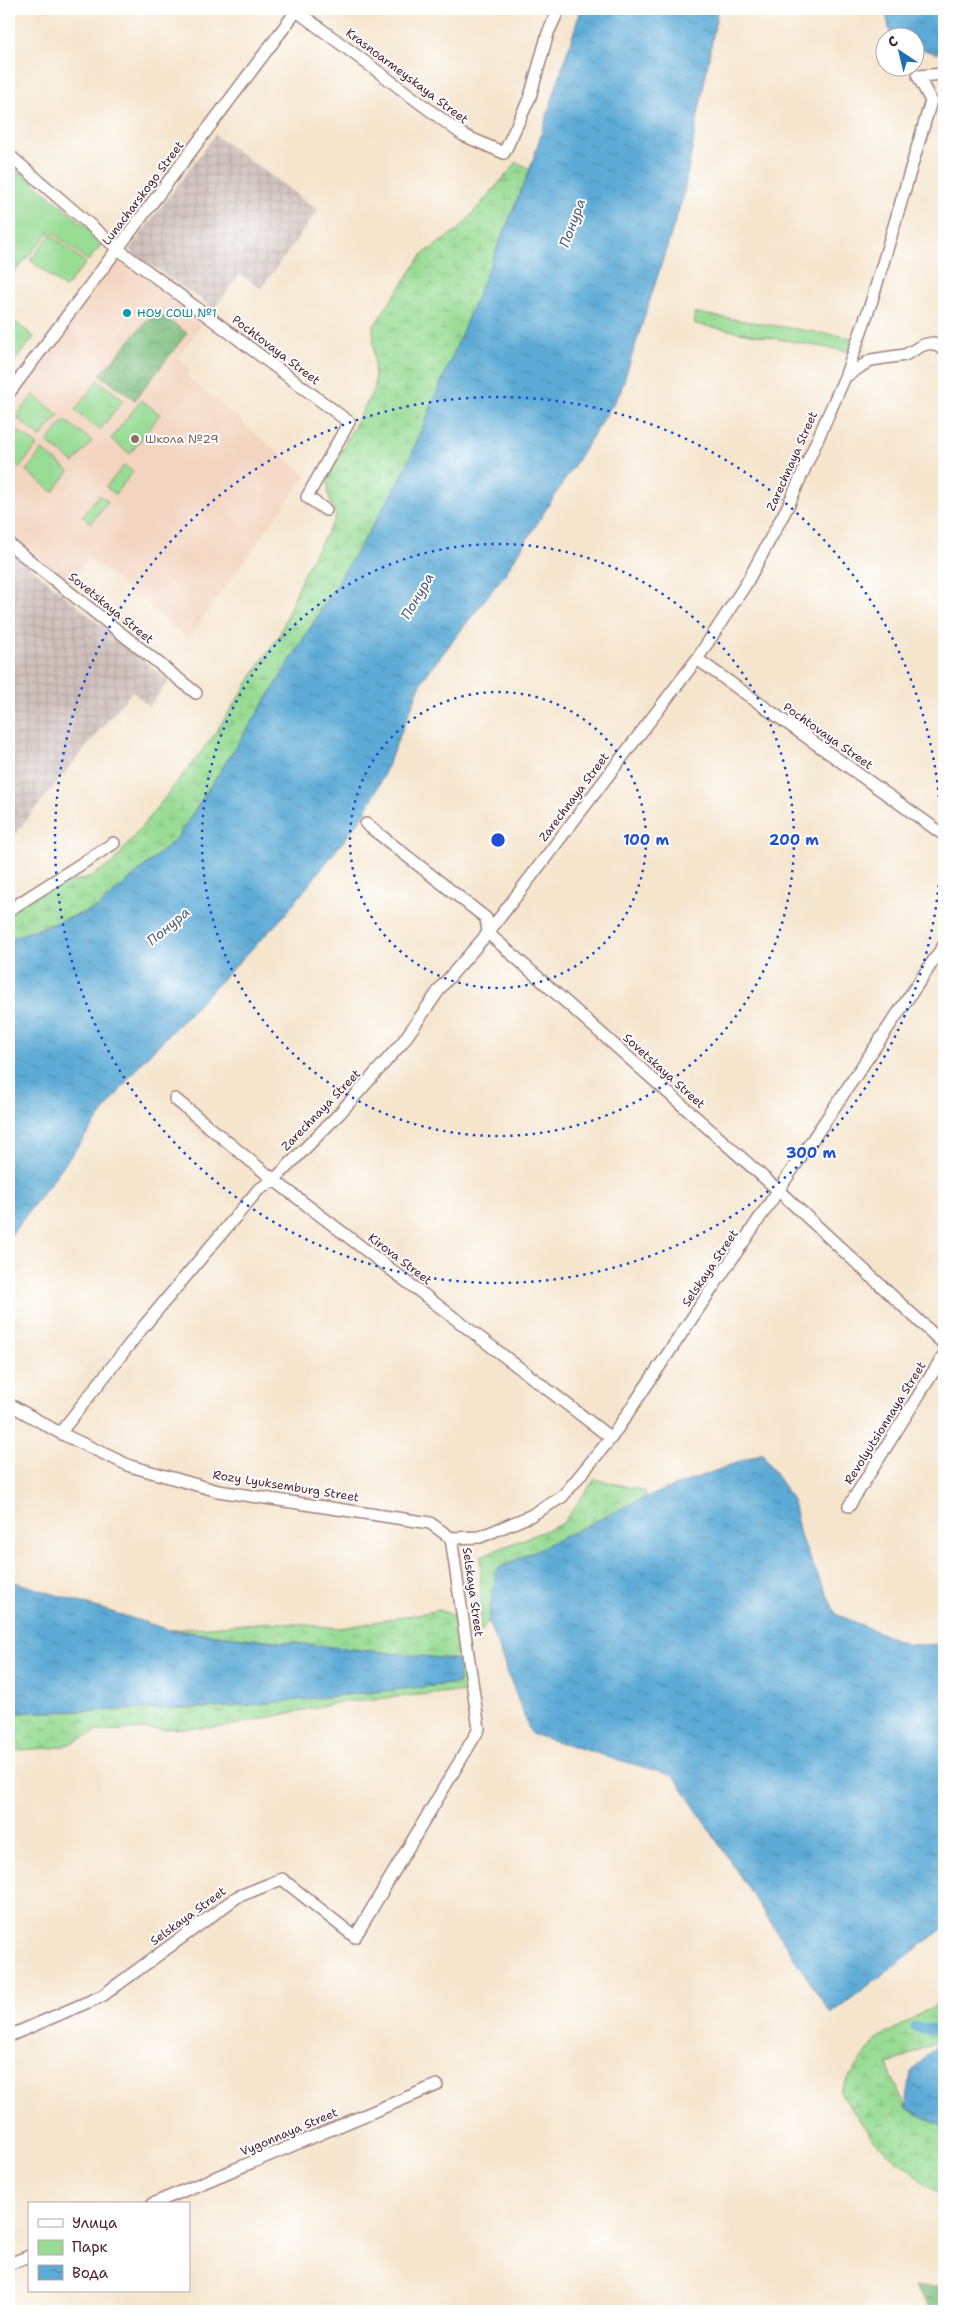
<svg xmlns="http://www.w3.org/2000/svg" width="953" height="2320" font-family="'Shantell Sans',sans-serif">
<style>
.built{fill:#f3d4bf}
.industrial{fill:url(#industrial-grid)}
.green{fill:#98dc94;stroke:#717e60}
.forest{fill:url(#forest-crowns);stroke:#626e54}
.wetland{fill:url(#wetland-marsh);stroke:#717e60}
.water{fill:url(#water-ripples);stroke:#536480}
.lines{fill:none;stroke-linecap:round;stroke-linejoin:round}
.canal{stroke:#5caad5;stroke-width:10}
.minor-casing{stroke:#a0827c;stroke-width:14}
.minor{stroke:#fff;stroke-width:11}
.ring{fill:none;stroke:#1d4ed8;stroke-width:2.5;stroke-dasharray:2.5 5}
.culture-dot{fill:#0f9aa8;stroke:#fff;stroke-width:2}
.education-dot{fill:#8d6e63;stroke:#fff;stroke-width:2}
.labels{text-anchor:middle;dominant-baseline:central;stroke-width:4;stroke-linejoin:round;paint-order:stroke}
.street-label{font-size:12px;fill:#4a1f2b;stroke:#fff}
.culture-label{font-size:12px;fill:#0d838f;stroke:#fff;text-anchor:start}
.education-label{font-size:12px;fill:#785e54;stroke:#fff;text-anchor:start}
.water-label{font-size:14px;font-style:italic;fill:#525e77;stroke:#fff}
.centre{fill:#1d4ed8;stroke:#fff;stroke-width:2.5}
.ring-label{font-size:15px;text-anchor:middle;font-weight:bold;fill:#1d4ed8;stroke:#fff;stroke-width:4;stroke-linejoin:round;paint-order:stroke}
</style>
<defs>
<pattern id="industrial-grid" width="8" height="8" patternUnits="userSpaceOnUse" patternTransform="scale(1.25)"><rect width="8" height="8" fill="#cfc0bb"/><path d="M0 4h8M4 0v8" fill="none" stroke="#b3a5a1"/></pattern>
<pattern id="forest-crowns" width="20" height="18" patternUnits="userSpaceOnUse" patternTransform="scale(1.25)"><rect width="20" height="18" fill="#7abc7e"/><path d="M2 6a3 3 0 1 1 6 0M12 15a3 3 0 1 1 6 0" fill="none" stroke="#669867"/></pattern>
<pattern id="wetland-marsh" width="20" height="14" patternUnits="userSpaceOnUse" patternTransform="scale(1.25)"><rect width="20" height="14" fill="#98dc94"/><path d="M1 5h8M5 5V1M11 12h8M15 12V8" fill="none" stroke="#84bc80"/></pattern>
<pattern id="water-ripples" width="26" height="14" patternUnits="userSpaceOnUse" patternTransform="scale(1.25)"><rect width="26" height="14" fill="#5caad5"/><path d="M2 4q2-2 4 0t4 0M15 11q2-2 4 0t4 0" fill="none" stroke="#4e8aad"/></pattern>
</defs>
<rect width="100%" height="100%" fill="#fff"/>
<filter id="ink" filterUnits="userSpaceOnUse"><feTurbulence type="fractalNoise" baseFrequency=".02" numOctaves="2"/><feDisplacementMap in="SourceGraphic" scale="10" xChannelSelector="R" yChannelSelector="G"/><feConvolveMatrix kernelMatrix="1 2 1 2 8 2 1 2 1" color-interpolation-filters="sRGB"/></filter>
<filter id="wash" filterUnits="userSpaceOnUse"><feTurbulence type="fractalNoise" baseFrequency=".0096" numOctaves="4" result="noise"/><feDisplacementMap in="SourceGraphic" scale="20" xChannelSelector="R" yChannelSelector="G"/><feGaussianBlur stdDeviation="1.12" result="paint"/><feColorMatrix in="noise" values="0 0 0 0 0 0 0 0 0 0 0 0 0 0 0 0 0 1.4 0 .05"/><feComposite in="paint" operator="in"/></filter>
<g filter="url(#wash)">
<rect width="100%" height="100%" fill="#f5e5cd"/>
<path class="built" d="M118,258L203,321L178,358L191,369L186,376L306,475L188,639L89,557L69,583L9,534V404Z"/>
<path class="industrial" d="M215,135L318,210L261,289L240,274L214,309L129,250Z
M9,550L169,681L149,706L132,691L9,841Z"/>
<path class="green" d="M9,162L104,241L88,261L51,231L9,278Z
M51,234L86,263L65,288L30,260Z
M694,313L866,340L862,354L695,324Z
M9,317L34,337L9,368Z
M98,380L123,400L100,430L75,410Z
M33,395L59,415L41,437L16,417Z
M141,400L160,414L130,454L111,439Z
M65,420L92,441L74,463L47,442Z
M10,425L37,445L19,469L9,462Z
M42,450L69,471L53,492L26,471Z
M124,465L133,472L115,494L106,487Z
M99,495L108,501L91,523L82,516Z"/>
<path class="forest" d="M155,311L187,333L135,400L100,375Z
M915,2286H941L944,2291V2311H933Z"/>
<path class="wetland" d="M517,162L530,169L402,477L270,694L177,838L97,908L9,939V900L38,885L86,879L113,863L212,738L280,634L305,570L336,517L328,494V476L375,387L373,327L422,255L460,228Z
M595,1479L645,1491L646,1497L497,1569L488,1621L480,1634L481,1556L562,1524Z
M440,1610L455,1617L466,1693L452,1692L341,1702L224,1727L98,1731L62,1747L9,1751V1713L231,1707L458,1683V1660L170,1630L271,1622L341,1628Z
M944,2000V2040L943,2039L887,2065L906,2108L944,2127V2195L935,2191L875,2142L839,2091L877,2039Z"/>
<path class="water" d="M581,9H718L683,197L620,393L505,574L423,679L382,779L364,815L284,916L139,1065L9,1238V939L97,908L177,838L270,694L402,477L530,169Z
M885,9H944V38L937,54L916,47V38L891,37Z
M762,1453L793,1501L801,1539L836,1614L909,1645L944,1644V1913L941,1930L831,2014L674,1776L531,1734L488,1621L497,1569L646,1497Z
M15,1582L173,1631L459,1660V1683L231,1707L9,1713V1583Z
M943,2039L944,2040V2127L906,2108L911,2072Z"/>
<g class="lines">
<path class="canal" d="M915,2027L944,2031"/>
</g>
</g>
<g filter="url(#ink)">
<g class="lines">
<g class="minor-casing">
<path id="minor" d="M294,9L463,135L504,153L530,97L548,33L559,9
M9,155L118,249L349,422L307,497L326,510
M845,377L871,360L905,355L923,345L933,343L944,350
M9,393L298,9
M9,544L196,693
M697,659L944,835
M366,824L486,918L488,933L779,1191L944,1344
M9,910L114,843
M175,1099L274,1180L611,1438
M9,1404L60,1433L130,1466L218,1491L430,1523L451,1538
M60,1433L144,1326L258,1190L274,1180L339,1114L402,1043L442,986L488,933L697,659L746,584L788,506L845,377L872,300L931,101L918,76L944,74
M849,1506L944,1355
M451,1538L480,1537L530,1516L562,1497L611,1438L944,945
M9,2036L102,1996L237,1897L282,1879L355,1937L479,1729L451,1538
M152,2204L437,2085
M9,2264L29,2256"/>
</g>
<use href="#minor" class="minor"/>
</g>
</g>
<g class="ring">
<circle cx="498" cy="840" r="148"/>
<circle cx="498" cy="840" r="296"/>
<circle cx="498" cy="840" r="443"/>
</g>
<circle class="culture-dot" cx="127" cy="313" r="5"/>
<circle class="education-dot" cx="135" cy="439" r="5"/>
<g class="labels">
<g class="street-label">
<text transform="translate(407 76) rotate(37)">Krasnoarmeyskaya Street</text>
<text transform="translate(143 193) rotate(-53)">Lunacharskogo Street</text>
<text transform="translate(276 350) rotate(37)">Pochtovaya Street</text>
<text transform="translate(792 461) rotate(-66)">Zarechnaya Street</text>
<text transform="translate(111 608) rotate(39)">Sovetskaya Street</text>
<text transform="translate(828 736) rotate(35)">Pochtovaya Street</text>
<text transform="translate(574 797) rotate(-53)">Zarechnaya Street</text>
<text transform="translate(664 1071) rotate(42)">Sovetskaya Street</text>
<text transform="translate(321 1110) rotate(-46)">Zarechnaya Street</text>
<text transform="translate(400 1259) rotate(37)">Kirova Street</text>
<text transform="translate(710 1268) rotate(-56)">Selskaya Street</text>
<text transform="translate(885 1423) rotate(-58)">Revolyutsionnaya Street</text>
<text transform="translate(286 1486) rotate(9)">Rozy Lyuksemburg Street</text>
<text transform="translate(473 1592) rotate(82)">Selskaya Street</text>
<text transform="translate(188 1916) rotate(-36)">Selskaya Street</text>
<text transform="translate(289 2132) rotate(-23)">Vygonnaya Street</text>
</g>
<g class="culture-label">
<text x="137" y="313">НОУ СОШ №1</text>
</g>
<g class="education-label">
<text x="145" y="439">Школа №29</text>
</g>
<g class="water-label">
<text transform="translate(572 223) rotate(-70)">Понура</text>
<text transform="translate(417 596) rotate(-60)">Понура</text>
<text transform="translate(168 926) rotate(-40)">Понура</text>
</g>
</g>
<circle cx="498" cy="840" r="8" class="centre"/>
<g class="ring-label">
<text x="646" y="845">100 m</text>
<text x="794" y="845">200 m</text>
<text x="811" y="1158">300 m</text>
</g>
<rect width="953" height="2320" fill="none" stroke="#fff" stroke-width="30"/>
<rect x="28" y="2202" width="162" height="90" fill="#ffffff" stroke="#b7a5aa"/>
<rect x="38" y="2219" width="25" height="8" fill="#ffffff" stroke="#b7a5aa"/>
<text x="72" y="2228" font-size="15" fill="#4a1f2b">Улица</text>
<rect x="38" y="2240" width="25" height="15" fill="#98dc94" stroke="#b7a5aa"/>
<text x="72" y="2252" font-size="15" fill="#4a1f2b">Парк</text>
<rect x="38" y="2265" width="25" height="15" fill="url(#water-ripples)" stroke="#b7a5aa"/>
<text x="72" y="2278" font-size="15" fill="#4a1f2b">Вода</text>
<g transform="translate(900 52) rotate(325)"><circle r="24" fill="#ffffff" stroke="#b7a5aa"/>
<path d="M0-4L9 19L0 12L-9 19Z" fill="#1f6fb2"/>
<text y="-8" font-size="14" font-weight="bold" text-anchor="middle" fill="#4a1f2b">С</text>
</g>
</svg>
